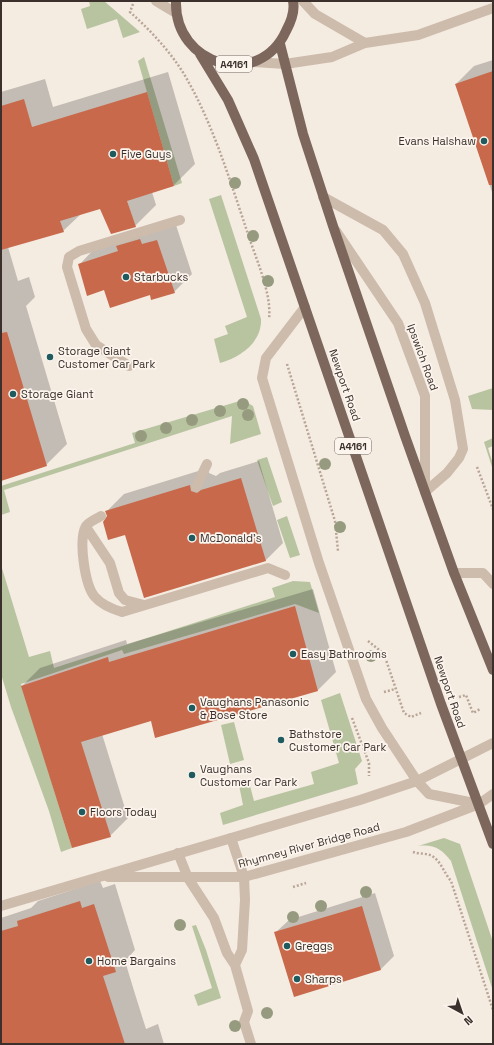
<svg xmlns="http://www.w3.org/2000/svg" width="494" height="1045" font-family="'Space Grotesk',sans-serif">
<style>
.green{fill:#b8c4a0}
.shadow{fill:#0003}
.building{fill:#c8694b}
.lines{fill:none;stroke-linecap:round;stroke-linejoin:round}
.path{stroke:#b9a596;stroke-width:2.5;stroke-dasharray:2 2;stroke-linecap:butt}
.service{stroke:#cdbbac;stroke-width:10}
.minor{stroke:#cdbbac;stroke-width:10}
.primary{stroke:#7d675c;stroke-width:10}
.tree{fill:#969b7f}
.poi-dot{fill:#1f5a5e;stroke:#fbf5ee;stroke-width:1.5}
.labels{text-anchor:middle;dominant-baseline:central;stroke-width:3.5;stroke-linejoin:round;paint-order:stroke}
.shield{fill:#fbf5ee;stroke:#756b66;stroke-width:1}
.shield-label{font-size:10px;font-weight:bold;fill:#3b302b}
.poi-label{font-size:11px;fill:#3b302b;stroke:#fbf5ee;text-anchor:start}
.street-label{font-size:11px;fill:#3b302b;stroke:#fbf5ee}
</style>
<rect width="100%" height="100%" fill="#f4ebe1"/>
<path class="green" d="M89,1H104L140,32L123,38L117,19L87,29L81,9L90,6Z
M144,57L182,183L174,186L138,61Z
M221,195L261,319C262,342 241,357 220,363L214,339L228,334L225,326L247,317L209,199Z
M493,388V410L472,409L468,396Z
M243,400L253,406L261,434L230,444L232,416L4,490L10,512L1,515V486L135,443L132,433Z
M493,438V446L488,448L493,464V470L484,442Z
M267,457L282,502L273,506L257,460Z
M287,516L300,555L290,558L277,520Z
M1,565L29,657L50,651L54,668L275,597L272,588L293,581L310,582L319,613L295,604L124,654L122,650L21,684L72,848L61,852L49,811L11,707L1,674Z
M340,693L362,761L355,769L358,784L223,825L220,813L243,805L239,785L249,782L254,801L314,784L311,772L339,763L321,700Z
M234,722L244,760L230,764L221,725Z
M444,838L460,844L493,942V991L451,861C441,848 433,844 418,846Z
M196,925L206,950L221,998L198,1006L194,995L212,988L192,926Z"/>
<path class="shadow" d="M493,60V195L456,84L474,66Z
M168,72L195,164L174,185L152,192L156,205L135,226L101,208L81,214L63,231L8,247L18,281L29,277L35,297L26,306L67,444L46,465L1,480V92L45,79L53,107Z
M175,222L192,274L174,292L150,294L105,289L80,264L97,246Z
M259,461L283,543L265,561L125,534L109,517L106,512L124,494L208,468L209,473L216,476L220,473Z
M313,589L336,672L318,690L156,737L152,719L102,734L128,818L110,836L22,686L40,668L126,640L127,644Z
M100,881L103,888L115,884L135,950L125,961L135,994L146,1029L158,1024L164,1044H1V918L31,908L38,901Z
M375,893L394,956L381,969L295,996L275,933L289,920Z"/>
<path class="building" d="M493,71V185H489L455,84Z
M147,92L174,186L127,201L136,227L111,234L100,209L60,221L64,232L1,250V106L24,99L32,127Z
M140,239L142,244L157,240L175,293L151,300L150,295L110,308L104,290L87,296L78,264L118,251L116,246Z
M7,332L47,466L1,481V333Z
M241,478L266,561L144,598L125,535L108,540L103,522L107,516L105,511L190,485L191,491L197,493L201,490Z
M295,606L318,691L155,738L151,721L81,742L111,837L72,848L21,686L108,657L109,662Z
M80,901L82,908L94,904L116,972L103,976L125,1044H1V931L18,926L17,921Z
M362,906L381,970L294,997L274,932Z"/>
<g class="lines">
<path class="path" d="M133,4L130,12C150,30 169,50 184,74C213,123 230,181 248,234C256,259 272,294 269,319
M287,364L335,521L338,551
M477,467L493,509
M368,641L384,654L404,713L411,717L421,713
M384,692L395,689
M459,697L466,695L473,713L480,709
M352,718L369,763V776
M413,852C419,854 427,853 432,856C441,861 444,873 451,881L493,1010
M293,887L306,883"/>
<path class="service" d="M323,197L383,230L403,254L425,303L455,400L463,449L459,458L447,473L425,492
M336,231L398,323L425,396V489
M129,366L96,345L86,329L67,267L69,257L79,251L180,220
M196,487L207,464
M101,516C96,519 90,521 86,526C78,540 85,586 95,597C102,605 112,609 122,612L268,568L285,575
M86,527L110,563L119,593L125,600L144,605
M231,838L244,877L245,900L242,950L235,965
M178,853L188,878L214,918L227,953L235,965L248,1011L244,1022L251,1044"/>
<path class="minor" d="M156,1L176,13
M303,1L315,14L365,43
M253,62L285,64L332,57L365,43L418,35L493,8
M305,307L266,358L262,378L319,563L366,699L382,728L417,781L429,794L479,804
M454,573H483L493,584
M108,877H244L406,832L479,804L493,794
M1,906L360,800L417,781L493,743"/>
<path class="primary" d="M176,1C174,66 259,90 286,31C291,22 295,11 293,1
M280,44L303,134L333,226L405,436L454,573L493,670
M200,54L228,100L254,159L441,704L493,844"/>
</g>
<g class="tree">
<circle cx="235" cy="183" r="6"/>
<circle cx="253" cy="236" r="6"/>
<circle cx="268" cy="281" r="6"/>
<circle cx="243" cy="404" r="6"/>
<circle cx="220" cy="411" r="6"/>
<circle cx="248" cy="415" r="6"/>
<circle cx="192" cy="420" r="6"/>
<circle cx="166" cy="428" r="6"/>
<circle cx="141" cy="436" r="6"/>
<circle cx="325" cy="464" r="6"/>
<circle cx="340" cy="527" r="6"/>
<circle cx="371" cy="656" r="6"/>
<circle cx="366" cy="892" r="6"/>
<circle cx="321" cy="906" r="6"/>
<circle cx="293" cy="917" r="6"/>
<circle cx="180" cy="925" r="6"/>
<circle cx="267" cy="1013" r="6"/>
<circle cx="235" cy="1026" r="6"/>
</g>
<g class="poi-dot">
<circle cx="484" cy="141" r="4"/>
<circle cx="113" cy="154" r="4"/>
<circle cx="126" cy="277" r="4"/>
<circle cx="50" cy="357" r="4"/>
<circle cx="13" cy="394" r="4"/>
<circle cx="192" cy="538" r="4"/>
<circle cx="293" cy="654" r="4"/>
<circle cx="192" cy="708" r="4"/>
<circle cx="281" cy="740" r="4"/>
<circle cx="192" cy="775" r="4"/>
<circle cx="82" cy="812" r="4"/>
<circle cx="287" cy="946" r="4"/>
<circle cx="89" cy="961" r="4"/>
<circle cx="297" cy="979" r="4"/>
</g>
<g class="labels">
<g class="shield">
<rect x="216" y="56" width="36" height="16" rx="3"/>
<rect x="335" y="438" width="36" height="16" rx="3"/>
</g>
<g class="shield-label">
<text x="234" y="64">A4161</text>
<text x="353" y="446">A4161</text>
</g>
<g class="poi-label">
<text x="476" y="141" text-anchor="end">Evans Halshaw</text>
<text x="121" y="154">Five Guys</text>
<text x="134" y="277">Starbucks</text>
<text x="58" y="351">Storage Giant<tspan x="58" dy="13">Customer Car Park</tspan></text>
<text x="21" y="394">Storage Giant</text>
<text x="200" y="538">McDonald's</text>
<text x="301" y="654">Easy Bathrooms</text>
<text x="200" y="702">Vaughans Panasonic<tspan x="200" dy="13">&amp; Bose Store</tspan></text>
<text x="289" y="734">Bathstore<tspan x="289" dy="13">Customer Car Park</tspan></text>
<text x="200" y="769">Vaughans<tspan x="200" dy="13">Customer Car Park</tspan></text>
<text x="90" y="812">Floors Today</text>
<text x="295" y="946">Greggs</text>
<text x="97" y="961">Home Bargains</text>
<text x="305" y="979">Sharps</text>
</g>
<g class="street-label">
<text transform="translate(423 357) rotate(70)">Ipswich Road</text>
<text transform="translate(345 385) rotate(71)">Newport Road</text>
<text transform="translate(450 692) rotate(71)">Newport Road</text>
<text transform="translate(309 845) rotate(-15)">Rhymney River Bridge Road</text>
</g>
</g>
<rect width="494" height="1045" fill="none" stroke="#3b302b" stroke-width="4"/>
<g transform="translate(462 1013) rotate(140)" stroke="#fbf5ee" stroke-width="3" paint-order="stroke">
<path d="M0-3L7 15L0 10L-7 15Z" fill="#3b302b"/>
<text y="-6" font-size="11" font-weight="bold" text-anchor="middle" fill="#3b302b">N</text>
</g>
</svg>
